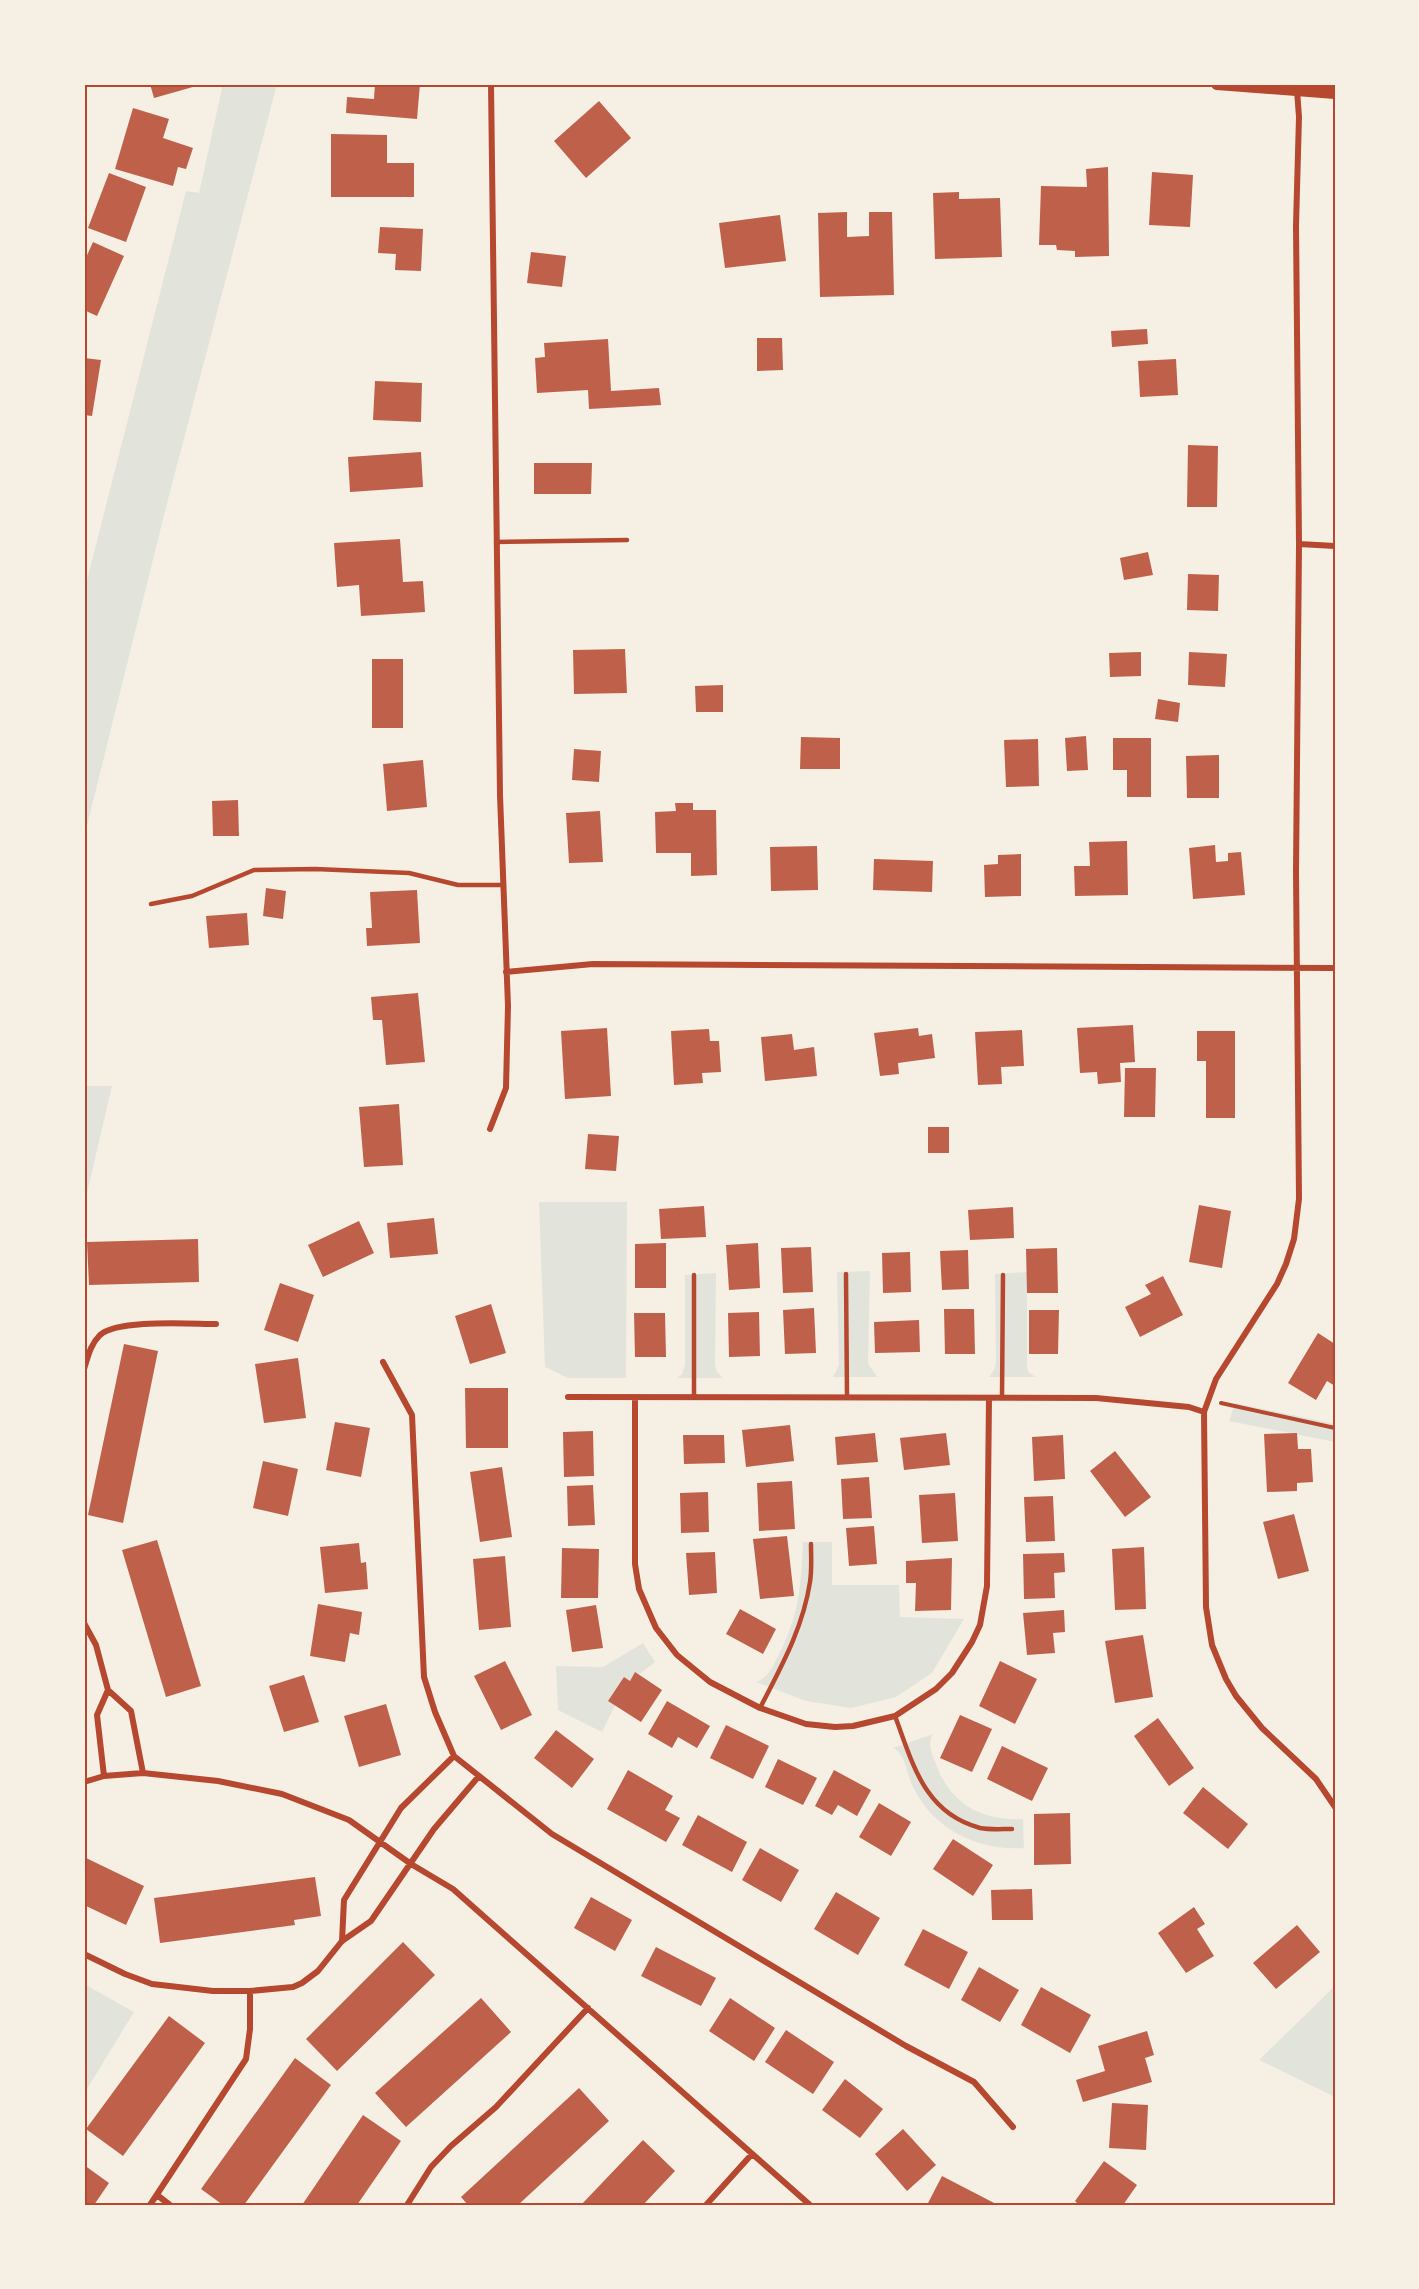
<svg xmlns="http://www.w3.org/2000/svg" width="1419" height="2289" font-family="Mulish,sans-serif">
<style>
.green{fill:#e2e4dc}
.building{fill:#bf614a}
.lines{fill:none;stroke-linecap:round;stroke-linejoin:round}
.path{stroke:#b5482f;stroke-width:4}
.service{stroke:#b5482f;stroke-width:4.5}
.minor{stroke:#b5482f;stroke-width:6}
.secondary{stroke:#b5482f;stroke-width:12}
.neatline{fill:none;stroke:#b5482f;stroke-width:2}
</style>
<rect width="100%" height="100%" fill="#f6efe4"/>
<path class="green" d="M223,84H277L165,511L84,838V592L186,191L199,193Z
M84,1086H112L84,1206Z
M539,1202H627L626,1378H568L545,1367Z
M870,1271L868,1363L877,1377H833L839,1365L837,1272Z
M1027,1272V1368L1029,1373L1036,1377H989L994,1370L996,1363L995,1274Z
M716,1273L715,1365L717,1372L723,1378H677L682,1374L685,1365V1275Z
M1235,1403L1335,1424V1442L1229,1421Z
M803,1542H832V1585H899L900,1617L964,1619L932,1673L896,1697L851,1708L806,1701L756,1682C769,1677 773,1666 779,1654C799,1616 801,1585 803,1542Z
M643,1643L655,1662L625,1685L602,1732L558,1710L556,1666L603,1667Z
M933,1734C927,1745 932,1753 936,1764C950,1804 982,1821 1023,1819L1024,1848C974,1851 929,1827 910,1780C906,1769 905,1754 893,1748Z
M84,1984L134,2012L84,2094Z
M1335,1986V2097L1259,2060Z"/>
<path class="building" d="M150,84H200V85L154,98Z
M375,84H420L417,119L346,113L347,97L374,99Z
M599,101L631,138L586,178L554,141Z
M133,108L169,119L163,138L193,148L186,169L178,167L173,186L115,169Z
M331,134L387,135V163H414V197H331Z
M1108,167L1109,256L1075,257V251L1057,250L1056,245H1039L1041,186L1087,187L1086,169Z
M1152,172L1193,175L1190,227L1149,225Z
M109,173L146,187L126,242L88,228Z
M959,192V199L1000,198L1002,257L935,259L933,193Z
M847,212V237L869,236V212H892L894,295L820,297L818,213Z
M780,215L786,261L725,268L719,223Z
M380,227L423,229L421,271L395,270L396,254L378,253Z
M93,242L124,256L97,316L84,310V262Z
M531,252L566,256L562,287L527,283Z
M1147,329L1148,344L1112,347L1111,331Z
M757,338H782L783,370L757,371Z
M608,339L611,391L659,388L661,405L589,409L588,390L537,393L535,358L545,357L544,343Z
M84,358L101,360L92,416L84,415Z
M1176,359L1178,395L1140,397L1138,361Z
M375,381L422,383L421,422L373,420Z
M1188,445L1218,446L1217,507H1187Z
M421,452L423,487L350,492L348,457Z
M534,463H592L591,494H534Z
M400,539L403,582L423,581L425,612L361,616L359,585L337,587L334,543Z
M1148,552L1153,575L1124,580L1120,558Z
M1188,574L1219,575L1218,611L1187,610Z
M625,649L627,693L574,694L573,650Z
M1141,652V676L1110,677L1109,653Z
M1189,652L1227,654L1225,687L1188,685Z
M372,659H403V728H372Z
M723,685V712H696L695,686Z
M1158,699L1180,703L1178,722L1155,719Z
M1086,736L1088,770L1067,771L1065,738Z
M801,737L840,738V769H800Z
M1113,738H1151V797H1127V770H1113Z
M1038,739L1039,786L1006,787L1004,740Z
M574,749L601,751L599,782L572,780Z
M1219,755V798H1187L1186,756Z
M423,760L427,807L387,811L383,764Z
M238,800L239,836H213L212,801Z
M675,803H693V810H716L717,875L691,876V853H656L655,812L676,811Z
M600,811L603,862L569,863L566,813Z
M1127,841L1128,895L1075,896L1074,866H1090L1089,842Z
M1215,845L1216,862L1228,861V853L1241,852L1245,895L1193,899L1189,848Z
M817,846L818,890L771,891L770,847Z
M1021,854V896L985,897L984,865L998,864V855Z
M874,859L933,861L932,892L873,890Z
M266,888L286,891L283,919L263,916Z
M417,890L420,943L367,946L366,928H372L370,892Z
M247,913L249,945L209,948L206,916Z
M418,993L425,1062L386,1065L382,1020H373L371,997Z
M1133,1025L1135,1062L1120,1063L1121,1082L1098,1084L1097,1072L1080,1073L1077,1028Z
M607,1028L611,1096L565,1099L561,1031Z
M918,1028L919,1036L932,1034L935,1058L898,1063L899,1074L880,1076L874,1033Z
M709,1029L710,1041H719L721,1072L702,1073L703,1083L674,1085L671,1031Z
M1022,1030L1024,1066L1001,1067L1002,1084L978,1085L975,1032Z
M1197,1031H1235V1118H1206V1061H1197Z
M792,1034L794,1050L814,1047L817,1076L765,1081L761,1037Z
M1125,1068H1156L1155,1117H1124Z
M399,1104L403,1165L364,1167L359,1107Z
M928,1127H949V1153H928Z
M588,1134L619,1136L616,1171L585,1169Z
M1199,1205L1231,1211L1222,1268L1189,1262Z
M704,1206L706,1237L661,1239L659,1209Z
M1013,1207L1014,1238L970,1240L968,1210Z
M434,1218L438,1254L390,1258L387,1223Z
M359,1221L374,1253L323,1277L308,1245Z
M198,1239L199,1282L89,1285L87,1242Z
M666,1243V1288H635V1244Z
M758,1243L760,1288L729,1290L726,1245Z
M811,1247L813,1292L783,1293L781,1248Z
M1057,1248L1058,1293H1027L1026,1249Z
M968,1250L969,1289L942,1290L940,1251Z
M910,1252L911,1292L883,1293L882,1253Z
M1163,1276L1183,1315L1140,1337L1125,1307L1151,1294L1145,1285Z
M280,1283L314,1295L298,1342L264,1330Z
M491,1304L506,1353L470,1364L455,1316Z
M814,1308L816,1353L785,1354L783,1310Z
M944,1309H974L975,1354H945Z
M1029,1310H1059L1058,1354H1029Z
M759,1312L760,1356L729,1357L728,1313Z
M634,1313H665L666,1357H635Z
M919,1320L920,1352L875,1353L874,1322Z
M1318,1333L1335,1344V1386L1327,1381L1316,1400L1288,1383Z
M124,1344L158,1351L123,1523L88,1515Z
M298,1358L306,1418L264,1423L255,1364Z
M465,1388H508V1448H466Z
M335,1422L370,1428L361,1477L326,1470Z
M790,1425L794,1461L746,1467L742,1430Z
M593,1431L594,1476L564,1477L563,1432Z
M875,1433L878,1462L837,1465L835,1437Z
M946,1433L950,1465L904,1470L900,1438Z
M1297,1433L1298,1449H1311L1313,1482L1297,1483V1491L1267,1492L1264,1434Z
M683,1435H724L725,1463L684,1464Z
M1063,1435L1065,1479L1034,1481L1032,1437Z
M1115,1451L1151,1497L1125,1517L1090,1471Z
M263,1461L298,1469L288,1516L253,1508Z
M502,1467L512,1537L480,1542L470,1472Z
M869,1477L872,1518L843,1519L841,1479Z
M792,1481L795,1529L759,1531L757,1483Z
M593,1485L595,1525L568,1526L567,1486Z
M708,1492L709,1532L681,1533L680,1493Z
M955,1493L958,1541L922,1543L919,1495Z
M1053,1496L1055,1541L1026,1542L1024,1497Z
M1294,1514L1309,1571L1278,1579L1263,1522Z
M874,1526L877,1564L849,1566L846,1528Z
M787,1536L794,1596L760,1599L753,1539Z
M157,1540L201,1686L166,1697L122,1550Z
M359,1543L361,1563L366,1562L368,1589L325,1593L320,1547Z
M1144,1547L1146,1609L1115,1610L1112,1549Z
M562,1548L599,1549L598,1598H561Z
M715,1552L717,1593L689,1595L686,1553Z
M1064,1553L1065,1572L1054,1573L1055,1598L1024,1599L1023,1554Z
M505,1556L511,1627L479,1630L473,1559Z
M952,1558L951,1610L915,1611L916,1583H906V1561Z
M318,1604L362,1612L359,1635L350,1633L345,1662L310,1656Z
M596,1605L603,1648L572,1652L566,1610Z
M740,1609L776,1629L763,1654L726,1634Z
M1064,1610L1065,1632L1053,1633L1055,1653L1027,1655L1023,1613Z
M1143,1635L1153,1697L1115,1703L1105,1641Z
M505,1661L532,1715L501,1730L474,1676Z
M1000,1661L1037,1679L1015,1724L979,1706Z
M635,1672L662,1690L641,1722L608,1701L624,1677L630,1681Z
M304,1675L319,1722L284,1732L269,1686Z
M667,1701L710,1726L697,1748L678,1737L672,1748L648,1734Z
M386,1704L401,1755L359,1767L344,1716Z
M960,1715L992,1729L972,1772L940,1758Z
M1158,1718L1194,1768L1169,1786L1134,1736Z
M726,1725L769,1746L753,1779L710,1758Z
M556,1730L594,1759L572,1788L534,1758Z
M1002,1746L1048,1768L1032,1801L987,1779Z
M778,1759L817,1778L803,1805L765,1787Z
M628,1770L673,1796L665,1810L680,1818L666,1842L607,1809Z
M834,1770L871,1790L857,1816L838,1805L832,1815L815,1806Z
M1203,1787L1248,1824L1228,1849L1183,1813Z
M879,1803L911,1822L891,1856L859,1837Z
M1070,1813L1071,1864L1034,1865V1814Z
M698,1815L747,1842L732,1872L682,1845Z
M953,1839L993,1865L973,1896L933,1869Z
M760,1848L799,1870L781,1902L742,1880Z
M84,1857L144,1886L126,1925L84,1905Z
M315,1877L321,1916L294,1920L295,1925L160,1943L154,1898Z
M1032,1889L1033,1920H992L991,1890Z
M836,1892L880,1918L858,1955L814,1929Z
M591,1897L632,1920L615,1951L574,1928Z
M1194,1907L1205,1924L1197,1929L1214,1956L1186,1973L1158,1933Z
M1297,1925L1320,1952L1276,1989L1253,1963Z
M923,1929L968,1952L949,1989L904,1965Z
M403,1942L435,1975L337,2071L306,2039Z
M656,1947L716,1978L701,2006L641,1976Z
M979,1967L1019,1990L1000,2022L961,2000Z
M1041,1987L1091,2015L1070,2053L1021,2025Z
M481,1998L511,2032L406,2127L375,2093Z
M730,1998L775,2028L754,2061L709,2031Z
M169,2016L205,2043L123,2156L86,2129Z
M786,2030L834,2062L813,2094L765,2062Z
M1147,2031L1154,2055L1145,2058L1152,2082L1083,2102L1076,2080L1105,2071L1098,2046Z
M295,2058L331,2085L244,2205H223L201,2189Z
M845,2079L883,2109L860,2138L822,2110Z
M579,2088L609,2121L518,2205H468L461,2197Z
M1112,2103L1148,2105L1146,2150L1109,2148Z
M363,2115L401,2141L357,2205H302Z
M903,2129L936,2165L907,2191L875,2154Z
M643,2140L675,2171L643,2205H581Z
M1104,2161L1137,2185L1123,2205H1079L1075,2201Z
M84,2165L109,2183L94,2205H84Z
M942,2176L998,2205H927Z"/>
<g class="lines">
<path class="path" d="M1221,1403L1335,1428"/>
<path class="service" d="M496,542L627,540
M151,904L192,896L254,870L315,869L409,873L458,885H503
M846,1274L847,1397
M694,1275V1397
M1002,1398L1003,1275
M760,1708C781,1667 803,1628 810,1582C812,1570 811,1556 811,1544
M895,1716C913,1764 924,1813 980,1828C990,1830 1002,1829 1012,1829"/>
<path class="minor" d="M1297,90L1299,117L1296,225L1299,544L1296,872L1299,1199L1294,1239L1286,1264L1277,1284L1216,1379L1204,1412L1206,1607L1212,1645L1226,1679L1236,1696L1262,1728L1316,1779L1335,1807
M1299,544L1335,546
M506,972L593,964L1335,968
M490,1129L506,1088L508,1006L500,795L491,84
M383,1362L412,1415L424,1677L435,1712L454,1756L552,1834L906,2046L974,2082L1013,2127
M84,1369C88,1357 90,1345 100,1335C118,1319 190,1324 216,1324
M568,1397L1096,1398L1189,1407L1204,1412
M635,1398V1564L639,1589L656,1628L677,1655L710,1682L760,1708L806,1724L835,1727L853,1726L895,1716L936,1689L952,1673L972,1642L980,1625L987,1586L989,1398
M84,1623L96,1645L108,1690L131,1711L143,1773
M104,1776L97,1715L108,1690
M84,1782L104,1776L143,1773L218,1781L282,1794L349,1820L411,1864L453,1889L810,2205
M342,1941L344,1900L401,1808L454,1756
M84,1954L125,1974L152,1984L213,1991H250L293,1987L302,1983L318,1971L342,1941L371,1921L434,1829L479,1776
M157,2195L170,2205
M150,2205L246,2059L250,2029V1991
M407,2205L431,2167L451,2146L496,2107L588,2008
M706,2205L752,2154"/>
<path class="secondary" d="M1217,84L1335,93"/>
</g>
<rect width="1419" height="2289" fill="none" stroke="#f6efe4" stroke-width="171"/>
<rect x="86" y="86" width="1248" height="2118" class="neatline"/>
</svg>
